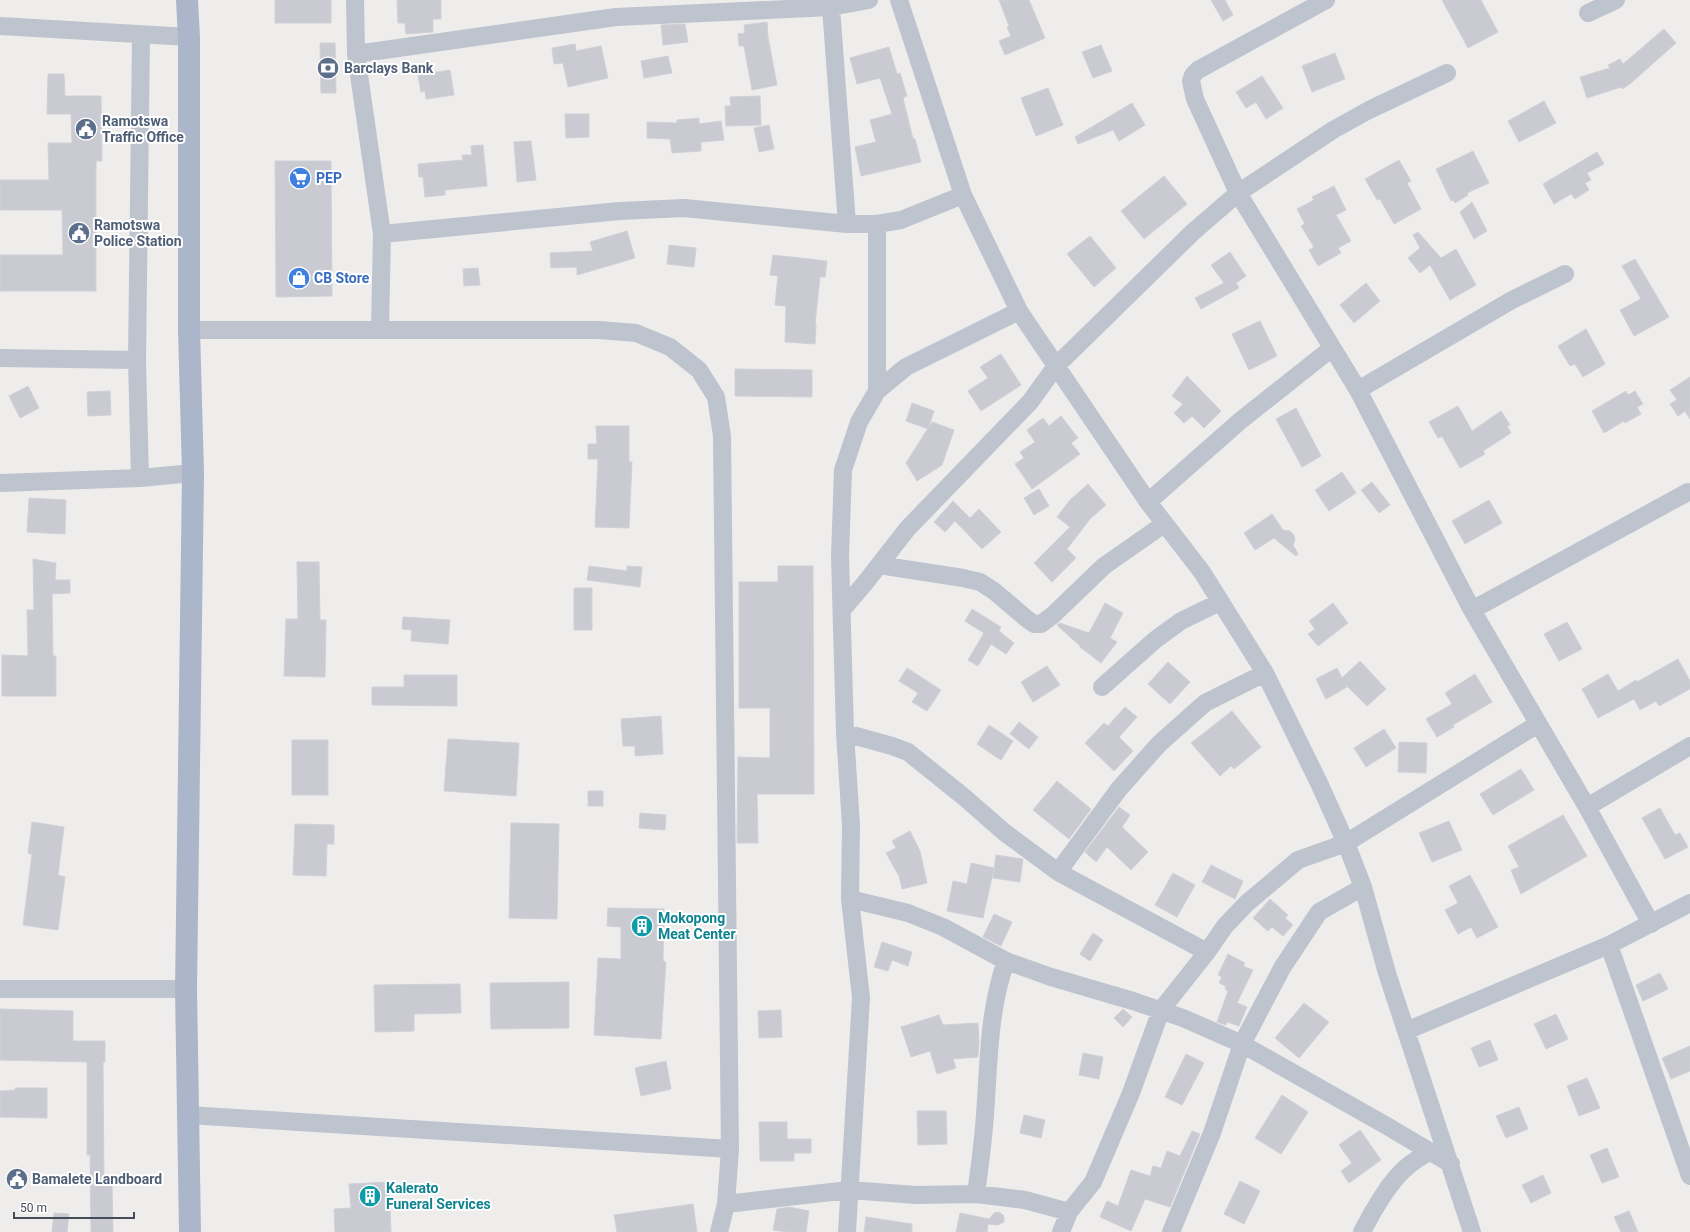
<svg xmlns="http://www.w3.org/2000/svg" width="1690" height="1232" font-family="Roboto,sans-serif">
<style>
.building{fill:#c9cad2;stroke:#d0d1d8}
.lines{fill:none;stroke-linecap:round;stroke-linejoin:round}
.minor{stroke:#bdc4ce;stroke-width:18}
.major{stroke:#acb6cb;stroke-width:22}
.labels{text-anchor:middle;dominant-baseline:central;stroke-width:4;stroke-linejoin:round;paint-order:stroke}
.service-label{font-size:14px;font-weight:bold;fill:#4e5e75;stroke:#fff;text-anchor:start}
.shop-label{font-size:14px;font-weight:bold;fill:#366cbe;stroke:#fff;text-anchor:start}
.culture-label{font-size:14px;font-weight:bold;fill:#0d838f;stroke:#fff;text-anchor:start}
</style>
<rect width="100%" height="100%" fill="#efecec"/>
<path class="building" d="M275,0H331V23H275Z
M397,0H441V19H433V32L406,34L405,23H398Z
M999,0H1029L1045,38L1005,55L999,41L1011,36L1007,27L1009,26Z
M1211,0H1225L1233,15L1223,21Z
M1442,0H1481L1498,32L1468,48Z
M767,22L768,37L777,85L752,90L744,46H739L738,34L745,33L744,25Z
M685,24L688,42L663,45L661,25Z
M1664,29L1676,43L1631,83L1622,89L1621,87L1587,98L1580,77L1610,68L1608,65L1620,59L1623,64Z
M320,43H335L336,93H321Z
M575,44L576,51L601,46L608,78L568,87L563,63L554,64L552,48Z
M1101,45L1112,71L1093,78L1082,52Z
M889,47L897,74L900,73L907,96L903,98L913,139H915L921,162L861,176L855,147L876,142L870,120L892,114L880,78L857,84L850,58Z
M1335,53L1345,79L1312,92L1302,66Z
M668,56L672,73L644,78L641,61Z
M450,70L454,95L426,99L425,91L421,92L418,75Z
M48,74H64L65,96H101L102,161H96V291H0V255H63L62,210H0V180H49L48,143H72L71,114H47Z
M1262,76L1283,108L1266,119L1256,102L1246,108L1236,92Z
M1048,88L1063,125L1036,136L1021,98Z
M760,96L761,125L726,126L725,106H731L730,97Z
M1544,101L1556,123L1519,142L1508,121Z
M1132,103L1145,125L1119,141L1113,130L1078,144L1075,137Z
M565,114H589V137L566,138Z
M699,118V124L721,121L724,140L701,142V151L672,153L670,139L647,138V122L677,123V120Z
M769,125L774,149L759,152L754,128Z
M531,141L536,180L517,182L514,142Z
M483,145L487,186L445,190V195L425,197L423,177H419L418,164L463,160L462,155H472L471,146Z
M1473,151L1489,183L1467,193L1468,195L1455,203L1453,200L1451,201L1436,169Z
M1597,152L1604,164L1587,173L1591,180L1585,183L1589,190L1575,199L1571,194L1554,204L1543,184Z
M1399,160L1411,181L1407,183L1421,209L1394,224L1380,199L1377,200L1365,179Z
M275,161H331L332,296L276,297Z
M1164,176L1187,204L1144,239L1121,211Z
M1334,186L1346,210L1336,215L1351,241L1338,248L1341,253L1318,266L1309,250L1314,247L1301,226L1305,224L1297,209L1314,200L1312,197Z
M1472,202L1487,231L1474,239L1460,212Z
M627,231L635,258L577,275V267L551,268L550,253L593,251L590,242Z
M1418,232L1441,258L1456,249L1476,285L1450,300L1430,265L1420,273L1408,258L1420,248L1413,235Z
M1090,236L1116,268L1094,287L1067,254Z
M669,245L696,248L694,267L667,264Z
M1230,252L1246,276L1236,283L1239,288L1201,309L1195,298L1224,283L1211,265Z
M773,255L827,261L825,277H820L815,324H816L815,344L785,342L786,306L775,305L778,276L770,275Z
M1635,259L1669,317L1634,336L1620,310L1641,299L1622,266Z
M478,268L480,285L464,286L463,269Z
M1366,283L1380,301L1354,323L1340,305Z
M1260,321L1277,356L1249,370L1232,334Z
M1586,329L1605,364L1583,377L1575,364L1570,366L1558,346Z
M1001,354L1021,385L981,411L968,391L988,378L980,367Z
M735,369L812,370V397L735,396Z
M1187,376L1221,411L1204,428L1192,416L1184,423L1174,413L1183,404L1172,396Z
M1690,377V419L1685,411L1678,416L1670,404L1677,400L1670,390Z
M28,386L39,408L20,418L9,396Z
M110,391L111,415L88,416L87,392Z
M1626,391L1628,395L1635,391L1643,404L1637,407L1641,414L1625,423L1624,421L1604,433L1592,411Z
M912,403L934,411L928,429L906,421Z
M1458,406L1472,431L1501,411L1510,425L1507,426L1511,433L1483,451L1485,454L1460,468L1442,436L1438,438L1429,422Z
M1296,408L1321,456L1302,467L1276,419Z
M1061,416L1078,438L1071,443L1080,454L1032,489L1015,464L1024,458L1020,452L1035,442L1027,430L1043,418L1049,426Z
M932,422L954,430L942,465L917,481L906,463Z
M596,426H629V462H632L629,528L595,527L598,459H588V444H597Z
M1342,472L1356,493L1329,511L1315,490Z
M1372,482L1390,505L1379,513L1361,490Z
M1088,484L1106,505L1090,519L1067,549L1076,558L1052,582L1034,563L1070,527L1057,517L1070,500Z
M1039,489L1049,506L1034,515L1024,498Z
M29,498L66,500L65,534L27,532Z
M1489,500L1502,523L1465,544L1452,521Z
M953,501L970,518L979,509L1001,532L982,549L955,521L945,532L934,522Z
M1272,514L1283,530L1290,531L1294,535L1295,540L1293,545L1298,554L1296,556L1274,538L1255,550L1244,533Z
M33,559L56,563L55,580H70V593L52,594L53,656H56V696H2V655L28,656L27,610H34Z
M297,562H319L320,620H326L325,677L284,676L286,619H298Z
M589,566L627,571V566L642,567L640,587L587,580Z
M778,566H813L814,794H757L758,843H737L738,757L770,758V708H739V582H778Z
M574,588H592V630H574Z
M1105,603L1123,613L1110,638L1117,642L1101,663L1080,647V646L1057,625L1060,623L1089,633Z
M1333,603L1348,623L1318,646L1308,634L1315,629L1309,621Z
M972,609L1001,627L999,631L1014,643L1006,654L991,644L978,666L968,660L984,633L965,621Z
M403,617L450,620L448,644L411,641L412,630L402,629Z
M1567,622L1582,649L1559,661L1544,634Z
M1678,659L1690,681V689L1659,706L1656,701L1640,710L1634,699L1598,718L1582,689L1608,674L1618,691L1636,680L1637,682Z
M1360,661L1386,689L1367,706L1345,684L1347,687L1326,699L1316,679L1337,668L1342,678Z
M1168,662L1190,682L1170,704L1148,684Z
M1047,666L1060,685L1033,702L1021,682Z
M907,668L941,690L927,711L912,702L918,693L899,681Z
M1475,674L1492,702L1453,725L1454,727L1437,737L1426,719L1452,704L1445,693Z
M404,675H457V706L372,705V687H404Z
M1125,707L1137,717L1119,737L1133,751L1114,771L1085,743L1104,723L1108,726Z
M1232,711L1261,747L1234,769L1231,766L1220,776L1191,743Z
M661,716L663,754L635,756V746H623L621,719Z
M1019,722L1038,737L1029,749L1010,734Z
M989,725L1013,741L1001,760L977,744Z
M1384,729L1396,748L1366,767L1354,748Z
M448,739L519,743L516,796L444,791Z
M292,740H328V795H292Z
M1399,742L1427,743L1426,773L1398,772Z
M1521,769L1534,790L1493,815L1480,794Z
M1057,781L1091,809L1069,839L1033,810Z
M588,791H603V806H588Z
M1119,807L1130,815L1122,827L1148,852L1131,870L1107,847L1096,862L1085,852Z
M1660,808L1675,835L1680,833L1688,847L1665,859L1642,818Z
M640,813L666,815L665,830L639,828Z
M1563,815L1587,856L1521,894L1511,870L1519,867L1508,846Z
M1449,821L1462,850L1432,862L1419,833Z
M32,822L64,827L58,875L65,877L58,930L23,925L32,854L28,853Z
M511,823L559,824L557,919L509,918Z
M295,824L334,825V844H327L326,876L293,875Z
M910,831L920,851L927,883L902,889L899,876L886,853L896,848L892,841Z
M996,855L1023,859L1020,882L993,878Z
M971,863L994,868L983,918L947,911L953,881L967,884Z
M1211,865L1243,881L1235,899L1202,882Z
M1173,873L1195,885L1177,917L1155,905Z
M1470,875L1498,927L1477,938L1471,927L1458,934L1445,910L1458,903L1449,886Z
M1270,899L1288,915L1285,918L1293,925L1283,936L1272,927L1268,931L1253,918Z
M608,908L664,909L663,961L666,962L661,1039L594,1035L598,958L621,959V927L607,926Z
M994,914L1012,922L1001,946L983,937Z
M1093,933L1103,940L1090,961L1080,954Z
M882,942L912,952L908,966L892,960L888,971L874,967Z
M1228,954L1245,963L1243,966L1253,970L1237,1003L1247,1007L1239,1026L1227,1022L1226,1025L1217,1022L1228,991L1225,989L1226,986L1219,983L1222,977L1218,975Z
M1660,973L1668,989L1643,1001L1636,985Z
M569,982V1028L491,1029L490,983Z
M460,984L461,1013L414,1014V1031L375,1032L374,985Z
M1304,1003L1329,1022L1299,1058L1275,1038Z
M0,1009L73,1011V1041H105V1062H103L104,1183H112L113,1232H91L90,1155H87V1062L0,1060Z
M1123,1009L1132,1017L1123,1027L1114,1018Z
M781,1010L782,1037L759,1038L758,1011Z
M1556,1014L1568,1039L1546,1049L1534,1024Z
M939,1015L943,1025L978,1023L979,1041L978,1057L953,1059L956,1068L937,1074L930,1051L911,1057L901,1027Z
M1490,1040L1498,1060L1479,1067L1471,1048Z
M1690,1046V1071L1671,1079L1662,1058Z
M1083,1053L1103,1057L1099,1079L1079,1075Z
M1186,1054L1204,1063L1182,1105L1165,1097Z
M666,1061L671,1089L641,1096L635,1068Z
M1587,1078L1600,1108L1579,1116L1567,1086Z
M15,1088H47V1118L0,1117V1091L15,1090Z
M1282,1095L1308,1112L1281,1154L1255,1138Z
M1519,1107L1528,1129L1506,1138L1496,1116Z
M917,1111H946L947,1144L918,1145Z
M1024,1115L1045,1120L1041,1138L1020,1133Z
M759,1122H787V1139H811V1153H794V1161H760Z
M1360,1130L1381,1160L1349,1183L1341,1171L1352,1163L1339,1145Z
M1192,1131L1200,1134L1170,1207L1145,1199L1131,1231L1100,1217L1107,1201L1118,1206L1131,1170L1150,1176L1153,1166L1161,1168L1167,1151L1180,1156Z
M1607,1148L1619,1177L1602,1183L1590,1155Z
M1543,1175L1551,1193L1531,1203L1522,1185Z
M1240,1181L1260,1191L1244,1224L1224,1214Z
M389,1182L391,1232H335L334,1209L351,1208L349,1184Z
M693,1204L697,1232H617L614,1215Z
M789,1207L809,1211L806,1232H787L773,1230L777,1209Z
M1629,1211L1638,1232H1621L1614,1217Z
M999,1212L1004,1216V1222L998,1225L988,1224L987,1232H956L960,1213L989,1219L994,1213Z
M54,1213L69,1214L67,1232H52Z
M866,1217L912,1224V1232H864Z"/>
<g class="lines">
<path class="minor" d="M355,0L356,54L382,234L380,329
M899,0L963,195L1019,311L1148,502L1202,572L1265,673L1319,783L1346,843L1363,887L1387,973L1472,1232
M1326,0L1198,70L1193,75L1191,81L1195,99L1238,193L1358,390L1472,610L1587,807L1651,924
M831,7L847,224
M1588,13L1616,0
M0,26L189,37
M356,54L616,17L831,7L869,0
M877,224V391
M382,234L620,211L684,208L847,224H877L901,220L963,195
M189,330H599L636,333L670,347L699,370L716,397L722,436L730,1149L726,1204L719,1232
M0,358L137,360
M1358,390L1512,300L1565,274
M140,478L137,360L141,36
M0,483L140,478L193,473
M1148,502L1240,421L1332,348
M879,565L963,578L980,582L994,591L1027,619L1034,624H1041L1053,615L1104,566L1164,524
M842,610L865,583L908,528L1030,402L1056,366L1193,232L1238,193L1333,130L1369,110L1447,73
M1472,610L1688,492
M1102,687L1155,640L1181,621L1220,602
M845,733L892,746L908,752L964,797L1004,832L1058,872L1207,952
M1587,807L1690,746
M1058,872L1119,789L1159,744L1205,703L1265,673
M850,899L908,913L943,927L1006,961L1051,977L1133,1001L1183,1018L1242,1044L1387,1126L1451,1164
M1609,945L1690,1176
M0,989H186
M1406,1031L1609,945L1690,903
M188,1115L730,1149
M976,1194C979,1172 982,1150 984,1127C989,1072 987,1014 1006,961
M726,1204L849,1190L916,1195L976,1194L1025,1200L1069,1212
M847,1232L861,998L850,899L851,825L845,733L840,556L843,470L859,422L877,391L906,367L1019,311
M1061,1232L1069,1212L1093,1182L1131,1093L1161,1010L1207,952L1225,926L1247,903L1298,860L1346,843L1538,724
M1171,1232L1212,1133L1242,1044L1282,968L1319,912L1363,887
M1362,1232C1372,1212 1391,1179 1408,1166C1414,1161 1422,1156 1429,1152"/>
<path class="major" d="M187,0L189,37V330L193,473L186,989L190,1232"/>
</g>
<defs>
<g id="bank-disc" transform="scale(1.15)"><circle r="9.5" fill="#5c6f8a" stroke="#fff"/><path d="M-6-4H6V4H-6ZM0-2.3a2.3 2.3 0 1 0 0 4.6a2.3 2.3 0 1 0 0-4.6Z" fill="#fff"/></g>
<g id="civic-disc" transform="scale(1.15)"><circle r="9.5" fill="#5c6f8a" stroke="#fff"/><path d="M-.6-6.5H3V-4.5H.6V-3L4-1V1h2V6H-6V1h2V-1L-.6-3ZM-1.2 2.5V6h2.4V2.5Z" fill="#fff"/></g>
<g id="supermarket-disc" transform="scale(1.15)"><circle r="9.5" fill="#3f7fe0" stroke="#fff"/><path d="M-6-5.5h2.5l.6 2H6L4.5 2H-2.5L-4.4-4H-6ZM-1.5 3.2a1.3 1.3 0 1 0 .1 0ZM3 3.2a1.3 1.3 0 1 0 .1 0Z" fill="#fff"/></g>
<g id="shop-disc" transform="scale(1.15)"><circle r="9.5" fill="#3f7fe0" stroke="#fff"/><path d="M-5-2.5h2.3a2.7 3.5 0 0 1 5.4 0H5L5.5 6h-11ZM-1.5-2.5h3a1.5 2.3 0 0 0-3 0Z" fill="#fff"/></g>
<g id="building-disc" transform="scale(1.15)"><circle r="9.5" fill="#0f9aa8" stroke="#fff"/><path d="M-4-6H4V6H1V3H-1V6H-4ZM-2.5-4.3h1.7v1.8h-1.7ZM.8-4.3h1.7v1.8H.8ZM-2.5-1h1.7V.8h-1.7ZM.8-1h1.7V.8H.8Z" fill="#fff"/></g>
</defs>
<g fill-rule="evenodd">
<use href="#bank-disc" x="328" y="68"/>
<use href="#civic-disc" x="86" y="129"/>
<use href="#supermarket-disc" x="300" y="178"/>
<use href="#civic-disc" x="79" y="233"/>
<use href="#shop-disc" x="299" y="278"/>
<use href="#building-disc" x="642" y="926"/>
<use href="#civic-disc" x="17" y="1179"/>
<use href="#building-disc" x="370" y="1196"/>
</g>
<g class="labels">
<g class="service-label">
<text x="344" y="68">Barclays Bank</text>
<text x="102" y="121">Ramotswa<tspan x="102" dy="16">Traffic Office</tspan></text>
<text x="94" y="225">Ramotswa<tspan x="94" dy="16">Police Station</tspan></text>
<text x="32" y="1179">Bamalete Landboard</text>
</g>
<g class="shop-label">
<text x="316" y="178">PEP</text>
<text x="314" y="278">CB Store</text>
</g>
<g class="culture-label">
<text x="658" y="918">Mokopong<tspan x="658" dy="16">Meat Center</tspan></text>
<text x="386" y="1188">Kalerato<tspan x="386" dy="16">Funeral Services</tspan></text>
</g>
</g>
<path d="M14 1212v6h120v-6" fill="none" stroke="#454c59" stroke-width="2"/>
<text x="20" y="1212" font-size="12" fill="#454c59" stroke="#ffffff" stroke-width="3" paint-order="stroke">50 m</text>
</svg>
